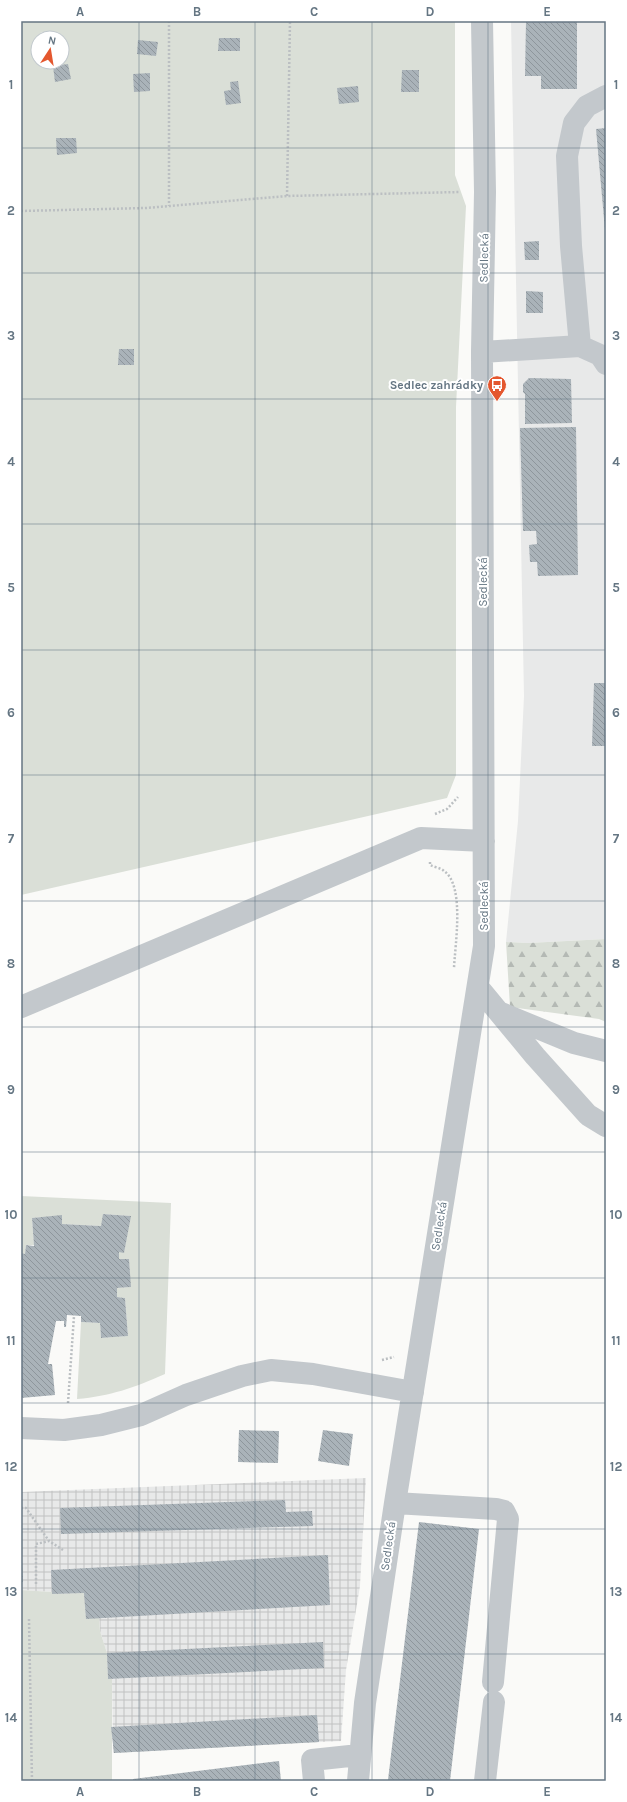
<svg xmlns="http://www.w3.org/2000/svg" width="627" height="1802" font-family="Karla,sans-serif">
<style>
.built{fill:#e8e9e9}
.industrial{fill:url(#industrial-grid)}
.green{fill:#dadfd7;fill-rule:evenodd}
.forest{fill:url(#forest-firs)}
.building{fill:url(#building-back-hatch)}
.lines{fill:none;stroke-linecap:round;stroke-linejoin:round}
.path{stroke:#bbbfc2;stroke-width:2.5;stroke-dasharray:2 2;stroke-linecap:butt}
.minor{stroke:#c3c8cc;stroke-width:22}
.grid{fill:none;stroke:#657683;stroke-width:1;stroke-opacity:0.55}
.labels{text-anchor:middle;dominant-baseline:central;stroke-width:4;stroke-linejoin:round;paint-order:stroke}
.street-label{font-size:12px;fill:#657683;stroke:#fff}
.poi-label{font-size:12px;font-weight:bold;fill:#657683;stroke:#fff;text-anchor:end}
.neatline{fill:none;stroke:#657683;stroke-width:1.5}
.grid-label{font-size:13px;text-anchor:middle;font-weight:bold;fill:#657683}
</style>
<defs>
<pattern id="industrial-grid" width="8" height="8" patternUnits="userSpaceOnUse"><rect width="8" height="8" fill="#e8e9e9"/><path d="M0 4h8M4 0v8" fill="none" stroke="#c0c1c2"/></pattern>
<pattern id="forest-firs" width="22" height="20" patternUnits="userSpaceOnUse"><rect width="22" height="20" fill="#dadfd7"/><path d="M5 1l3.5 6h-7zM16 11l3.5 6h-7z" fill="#b4b9b4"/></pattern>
<pattern id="building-back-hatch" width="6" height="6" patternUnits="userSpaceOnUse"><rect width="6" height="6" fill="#aab3b9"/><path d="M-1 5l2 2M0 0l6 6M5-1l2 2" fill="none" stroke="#8e969c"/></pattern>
</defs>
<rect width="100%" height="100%" fill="#fafaf8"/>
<path class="built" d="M511,21H606V939L528,943L506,942L518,821L524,696Z"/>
<path class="industrial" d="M366,1478L360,1586L346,1670L341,1741L113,1753L112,1679H108L107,1653L100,1631L99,1617L86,1619L52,1594V1592L21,1590V1492Z"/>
<path class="green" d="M21,21H455V175L466,206L456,407V775L447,798L21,895ZM38,38H62V62H38Z
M21,1196L171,1203L165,1374C133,1388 111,1396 77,1399L81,1322L100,1323L101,1338L128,1336L125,1298L117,1297V1288L130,1287L129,1259H119V1252H124L130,1216L104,1214L101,1226L62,1224V1216L32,1218L34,1245H26L25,1254L21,1253Z
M21,1590L52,1592L53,1594L84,1593L86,1618L99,1617L100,1631L107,1653L108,1679H112V1781H21Z"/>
<path class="forest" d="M606,939V1022L599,1019L510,1007L506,942L528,943Z"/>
<path class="building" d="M526,21H577V89H541V76H525Z
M219,38H240V51H218Z
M138,40L158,42L156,56L137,54Z
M68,64L71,79L55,82L53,66Z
M402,70H419V92H401Z
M150,73V91L134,92L133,74Z
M238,81L241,103L226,105L224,91L231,90L230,82Z
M358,86L359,102L339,104L337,88Z
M606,128V230H605L596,129Z
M56,138H76L77,153L57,155Z
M539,241V260H525L524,242Z
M526,291L543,292V313H526Z
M119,349H134V365H118Z
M529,378L571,379L572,423L525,424V394L523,392V384Z
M576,427L578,575L538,576L537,562H530L529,545L537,544L536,531H523L520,428Z
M594,683H606V746H592Z
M103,1214L131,1216L124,1253L119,1252V1259H129L131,1287L117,1288V1297L125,1298L128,1336L101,1338L100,1323L81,1322V1316L67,1315L66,1327H64V1321H56L48,1364H52L55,1395L21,1398V1253L25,1254L26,1245L34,1246L32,1218L62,1215V1224L101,1226Z
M239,1430L279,1431L278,1463L238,1462Z
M323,1430L353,1434L349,1466L318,1461Z
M285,1500L286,1512L312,1511L313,1526L61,1534L60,1508Z
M419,1522L479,1529L450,1781L388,1780Z
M21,1541L23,1582H21Z
M328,1555L330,1605L86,1619L84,1593L52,1594L51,1570Z
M323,1642L324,1668L108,1679L107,1653Z
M317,1715L319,1742L114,1753L111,1727Z
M279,1761L281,1781H133V1779Z"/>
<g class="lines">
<path class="path" d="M169,21V206
M287,196L290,21
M21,211L146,208L287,196L460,192
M435,814L447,809L458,797
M430,862V865C434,867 441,868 444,871C465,885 455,945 454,968
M382,1360L394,1357
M68,1403L74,1316
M21,1508H26L49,1541L63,1550
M36,1584V1544L49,1541
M29,1619L32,1781"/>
<path class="minor" d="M580,346L571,246L567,156L574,123L587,106L606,96
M482,352L580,346L600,355L606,364
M478,987L535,1056L588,1115L606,1126
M21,1007L421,838L484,841
M501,1013L574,1043L606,1051
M21,1428L64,1430L101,1425L141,1415L186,1395L242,1376L271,1370L313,1374L413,1392
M395,1503L496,1509L504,1511L508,1519L493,1682
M314,1781L312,1760L359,1755
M358,1781L365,1703L395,1503L484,946L482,352L485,192L482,21
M485,1781L494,1702"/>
</g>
<path class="grid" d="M139,21V1781M255,21V1781M372,21V1781M488,21V1781M21,148H606M21,273H606M21,399H606M21,524H606M21,650H606M21,775H606M21,901H606M21,1027H606M21,1152H606M21,1278H606M21,1403H606M21,1529H606M21,1654H606"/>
<defs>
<g id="bus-pin" transform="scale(1)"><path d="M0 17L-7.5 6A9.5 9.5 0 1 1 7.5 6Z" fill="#e4572e" stroke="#fff"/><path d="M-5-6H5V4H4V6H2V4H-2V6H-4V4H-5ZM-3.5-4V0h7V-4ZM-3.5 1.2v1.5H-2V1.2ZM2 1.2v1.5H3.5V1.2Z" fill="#fff"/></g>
</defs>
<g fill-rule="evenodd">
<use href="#bus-pin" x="497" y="385"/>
</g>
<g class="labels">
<g class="street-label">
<text transform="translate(484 258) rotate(-89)">Sedlecká</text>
<text transform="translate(483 582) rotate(-90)">Sedlecká</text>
<text transform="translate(484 906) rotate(-90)">Sedlecká</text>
<text transform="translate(439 1226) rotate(-81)">Sedlecká</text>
<text transform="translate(388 1546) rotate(-82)">Sedlecká</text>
</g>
<g class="poi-label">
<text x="483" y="385">Sedlec zahrádky</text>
</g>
</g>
<rect width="627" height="1802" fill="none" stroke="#ffffff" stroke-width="44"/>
<g transform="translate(50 50) rotate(12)"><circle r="19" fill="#ffffff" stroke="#c1c8cd"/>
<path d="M0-3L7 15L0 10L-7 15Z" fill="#e4572e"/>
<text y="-6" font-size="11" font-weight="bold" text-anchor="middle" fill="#657683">N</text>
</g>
<rect x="22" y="22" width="583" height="1758" class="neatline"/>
<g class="grid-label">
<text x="80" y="16">A</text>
<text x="197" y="16">B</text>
<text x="314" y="16">C</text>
<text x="430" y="16">D</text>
<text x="547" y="16">E</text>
<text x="11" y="89">1</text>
<text x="616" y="89">1</text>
<text x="11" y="215">2</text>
<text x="616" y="215">2</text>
<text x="11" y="340">3</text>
<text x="616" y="340">3</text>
<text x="11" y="466">4</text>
<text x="616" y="466">4</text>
<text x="11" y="592">5</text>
<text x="616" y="592">5</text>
<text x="11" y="717">6</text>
<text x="616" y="717">6</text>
<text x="11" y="843">7</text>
<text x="616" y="843">7</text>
<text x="11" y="968">8</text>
<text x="616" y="968">8</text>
<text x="11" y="1094">9</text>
<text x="616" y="1094">9</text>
<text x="11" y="1219">10</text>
<text x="616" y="1219">10</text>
<text x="11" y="1345">11</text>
<text x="616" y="1345">11</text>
<text x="11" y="1471">12</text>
<text x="616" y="1471">12</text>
<text x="11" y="1596">13</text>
<text x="616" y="1596">13</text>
<text x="11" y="1722">14</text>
<text x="616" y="1722">14</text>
<text x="80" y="1796">A</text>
<text x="197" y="1796">B</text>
<text x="314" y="1796">C</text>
<text x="430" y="1796">D</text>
<text x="547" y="1796">E</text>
</g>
</svg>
